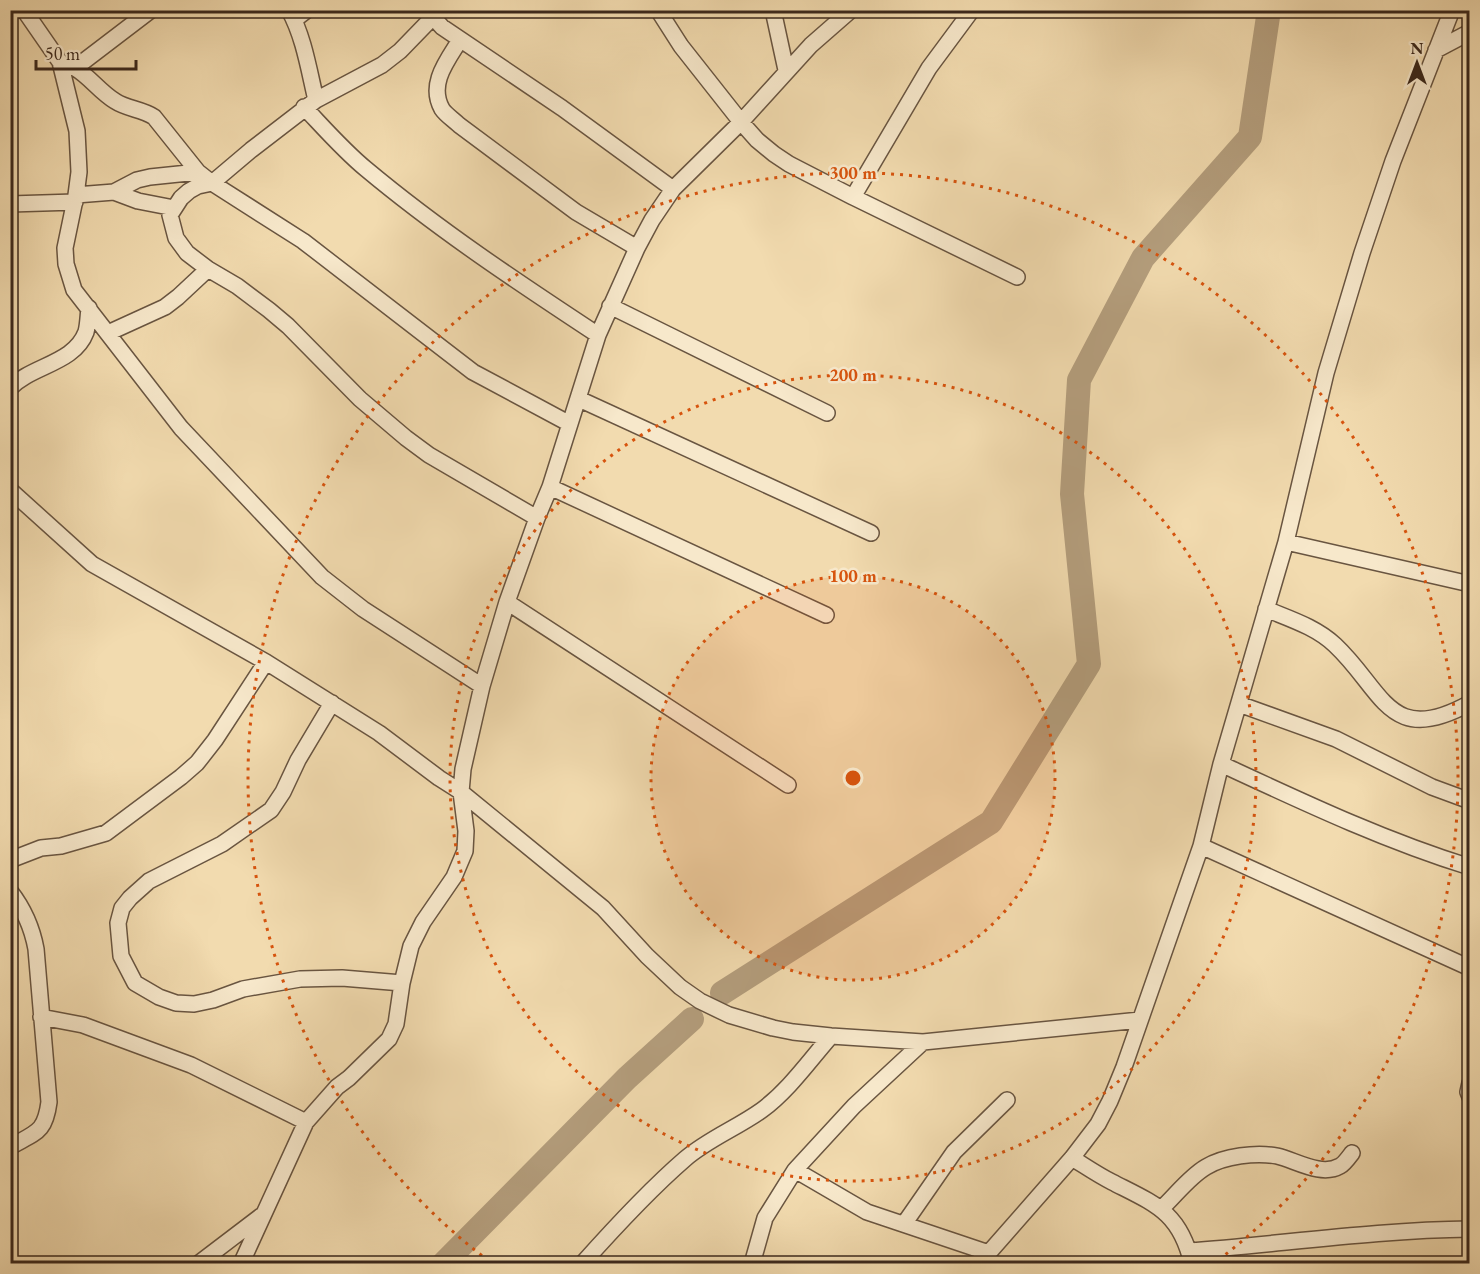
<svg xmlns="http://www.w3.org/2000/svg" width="1480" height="1274" font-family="'EB Garamond',serif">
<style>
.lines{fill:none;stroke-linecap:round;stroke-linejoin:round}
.river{stroke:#b49e7d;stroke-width:24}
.minor-casing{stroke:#695541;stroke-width:18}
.minor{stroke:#f7e8cb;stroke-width:15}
.ring{fill:none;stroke:#d7540e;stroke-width:3;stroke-dasharray:3 6}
.centre{fill:#d7540e;stroke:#f7e8cb;stroke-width:3}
.ring-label{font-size:18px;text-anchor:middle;font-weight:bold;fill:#d7540e;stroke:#f7e8cb;stroke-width:5;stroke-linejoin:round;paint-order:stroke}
</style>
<rect width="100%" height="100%" fill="#f2dbaf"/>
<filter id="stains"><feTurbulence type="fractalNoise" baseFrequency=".00333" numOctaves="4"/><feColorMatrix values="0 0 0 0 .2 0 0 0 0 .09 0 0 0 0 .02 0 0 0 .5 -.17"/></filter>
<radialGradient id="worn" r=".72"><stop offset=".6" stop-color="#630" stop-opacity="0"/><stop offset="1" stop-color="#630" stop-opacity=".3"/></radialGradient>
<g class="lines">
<path class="river" d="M722,993L991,822L1089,664L1072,494L1079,380L1143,258L1250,137L1269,10
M443,1264L627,1078L692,1019"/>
<g class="minor-casing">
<path id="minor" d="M24,10L60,62L77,131L79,172L76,195L65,248L66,264L74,290L181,428L322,577L363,609L482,686
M289,10C304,37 309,71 316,100L251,150L212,183L198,186L189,191L181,198L170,215L176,238L187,253L208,269L237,286L269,310L288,326L360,399L406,438L429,455L537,518
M431,10L433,17L442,27L562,108L673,189
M658,10L681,46L741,122L757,140L774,154L789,164L853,197L1017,277
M773,10L786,70
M294,20L307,10
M460,40C447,61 428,84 442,109C446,115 454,120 459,125L576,212L637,248
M1436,50L1470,32
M68,66L75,68L151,10
M75,68C90,77 100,92 115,101C127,109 142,109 154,117L198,172L212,183L303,241L473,372L570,424
M316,100L382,65L400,51L433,17
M304,107C324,128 344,151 366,169C439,230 519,283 598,335
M114,192L138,201L174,208
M76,195L114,192L137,180L150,177L198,172
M853,197L929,68L972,10
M10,204L75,202
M610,306L827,413
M108,333L165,307L178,297L208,269
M10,388C32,365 74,364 86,332C88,325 88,316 89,308
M579,399L871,533
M550,487L826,615
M10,490L92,564L266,662L379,733L439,778L461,792L603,908L647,956L680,987L700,1001L729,1015L773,1028L793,1032L831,1036L923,1042L1140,1020
M1286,542L1470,584
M507,602L788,785
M1266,609C1290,619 1316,627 1335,645C1384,691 1389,748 1470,703
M332,703L298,760L283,792L271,810L222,844L149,881L130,898L122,908L118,923L121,956L135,983L159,997L176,1003L194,1004L213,1000L243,989L300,979L342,978L402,983
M1239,704L1336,739L1432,787L1470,801
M1221,764C1303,802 1383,840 1470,867
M1201,846L1470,968
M10,860L41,848L61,846L106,833L181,777L197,763L215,740L266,662
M10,891C24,909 32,927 36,949L49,1102C45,1133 36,1132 10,1147
M41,1017L83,1025L191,1065L306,1122
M1470,1083L1468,1092L1470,1097
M1072,1158C1085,1166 1098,1175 1112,1182C1155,1204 1180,1212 1192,1264
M795,1170L867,1212L989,1253
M1162,1208C1176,1195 1189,1177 1206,1167C1224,1156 1256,1152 1277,1156C1295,1160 1321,1177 1340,1166C1344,1164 1349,1157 1352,1153
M904,1224L954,1152L1007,1100
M1189,1251C1282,1244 1376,1230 1470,1229
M198,1264L261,1216
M241,1264L306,1122L337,1087L349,1078L389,1039L396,1024L402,983L411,946L423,922L454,877L465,851L466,831L461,792L463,769L482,686L507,602L537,518L550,487L598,335L637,248L652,220L673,189L741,122L811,45L851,10
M582,1264C615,1227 648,1191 685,1159C708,1139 737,1128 762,1110C789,1090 809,1061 831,1036
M752,1264L765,1218L795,1170L854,1106L923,1042
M979,1264L1072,1158L1098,1124L1110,1101L1124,1067L1201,846L1221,764L1286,542L1326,373L1362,253L1393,161L1452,10"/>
</g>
<use href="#minor" class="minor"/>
</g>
<circle cx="853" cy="778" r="202" fill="#d7540e" fill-opacity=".12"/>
<g class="ring">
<circle cx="853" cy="778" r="202"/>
<circle cx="853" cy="778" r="403"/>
<path d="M489 1261A605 605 0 1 1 1217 1261"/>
</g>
<circle cx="853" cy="778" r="9" class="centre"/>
<g class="ring-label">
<text x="853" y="179">300 m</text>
<text x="853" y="381">200 m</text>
<text x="853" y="582">100 m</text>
</g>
<rect width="1480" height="1274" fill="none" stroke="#f2dbaf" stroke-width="36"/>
<rect x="12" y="12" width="1456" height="1250" fill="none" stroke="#3b281c" stroke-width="3"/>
<rect x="18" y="18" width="1444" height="1238" fill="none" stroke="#3b281c" stroke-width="1.5"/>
<g transform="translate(1417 63)" stroke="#f7e8cb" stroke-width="4.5" paint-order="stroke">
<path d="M0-4.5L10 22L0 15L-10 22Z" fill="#3b281c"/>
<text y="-9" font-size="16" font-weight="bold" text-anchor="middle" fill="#3b281c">N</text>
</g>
<path d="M36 60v9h100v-9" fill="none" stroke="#3b281c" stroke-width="3"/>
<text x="45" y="60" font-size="18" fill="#3b281c" stroke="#f7e8cb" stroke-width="4.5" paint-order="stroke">50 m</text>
<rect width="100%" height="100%" filter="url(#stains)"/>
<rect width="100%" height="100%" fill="url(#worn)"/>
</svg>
